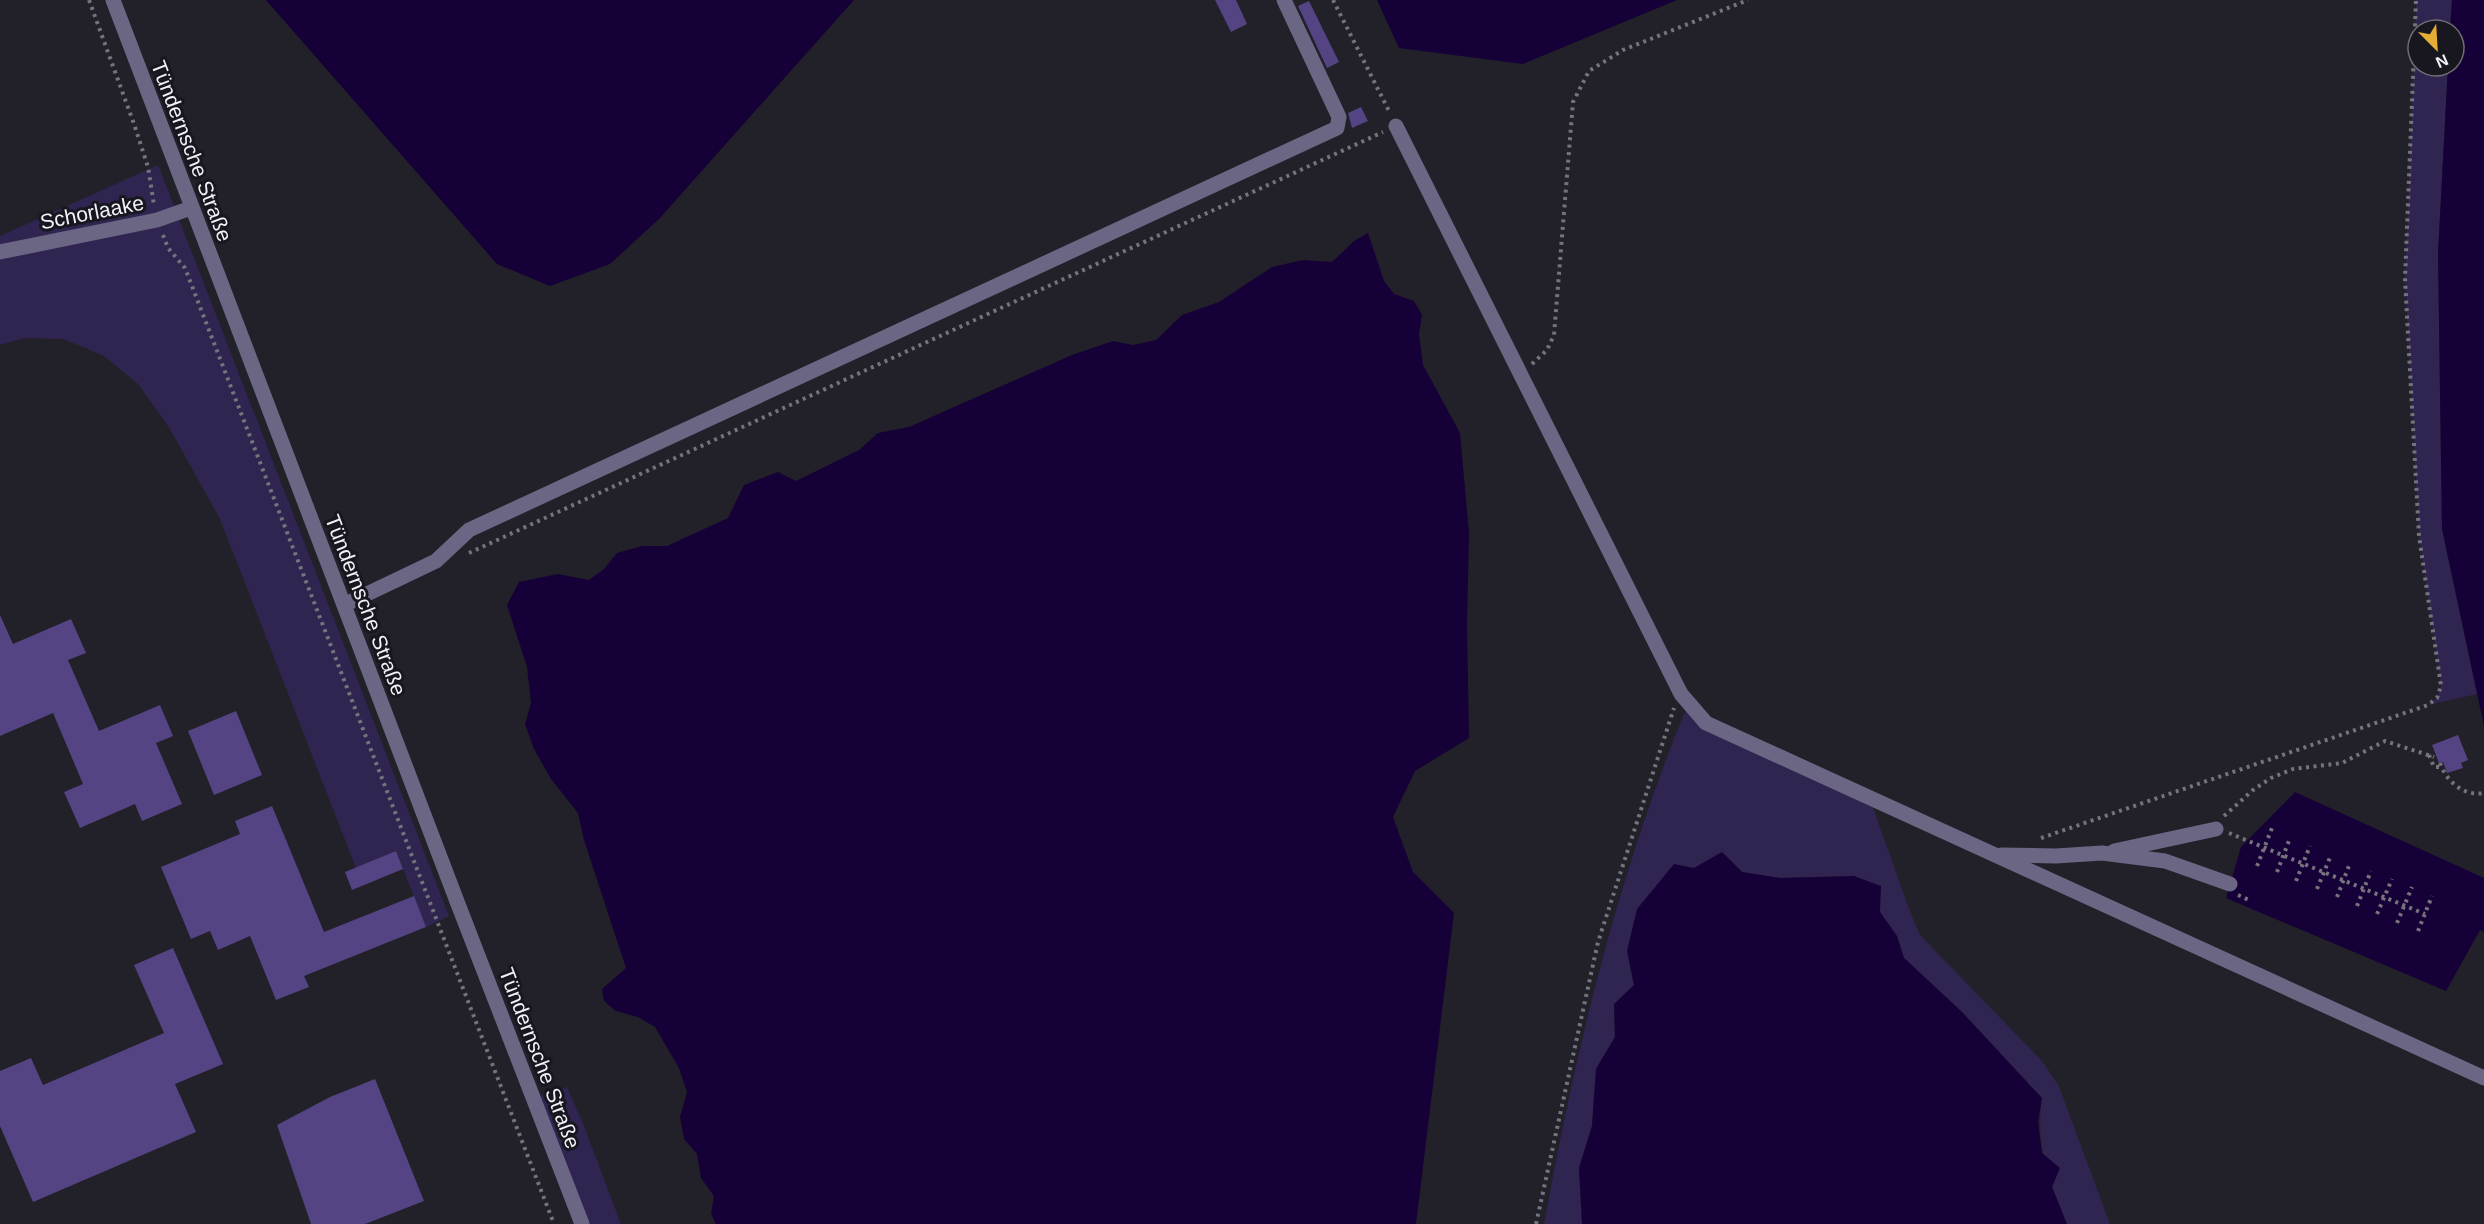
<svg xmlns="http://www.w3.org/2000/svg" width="2484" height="1224" font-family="Helvetica,sans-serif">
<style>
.green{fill:#302550}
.water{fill:#160038}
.building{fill:#544483}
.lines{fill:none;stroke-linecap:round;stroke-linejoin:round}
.path{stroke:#75737b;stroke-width:4;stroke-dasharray:3 4.5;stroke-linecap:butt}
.minor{stroke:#6b6683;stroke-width:15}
.labels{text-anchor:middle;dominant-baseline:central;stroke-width:6;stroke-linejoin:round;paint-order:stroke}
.street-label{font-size:21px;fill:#f2f1f7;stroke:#18171f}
</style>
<rect width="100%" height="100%" fill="#222029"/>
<path class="green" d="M2416,0H2452L2450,30H2418V66H2448L2438,253L2442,529L2477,694L2428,705L2437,698L2441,686L2419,536L2405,279Z
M158,165L449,916L426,927L396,851L356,868L220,519L170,429L138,384L104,356L64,339L24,338L0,345V236Z
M1688,704L1706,723L1870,799L1908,906L1920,935L2042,1061L2058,1084L2110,1224H2067C2049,1181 2035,1145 2042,1098L1962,1012L1904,958L1897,936L1854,876L1780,878L1742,872L1722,852L1694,868L1627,951L1634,986L1614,1004L1615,1037L1596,1069L1592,1126L1579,1168L1582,1224H1544C1576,1047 1619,871 1688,704Z
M567,1087L584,1126L621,1224H582L533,1098Z"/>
<path class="water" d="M266,0H854L659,219L610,264L550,286L497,264Z
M1377,0H1677L1523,64L1399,48Z
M2452,0H2484V726L2442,529L2438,253L2448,66H2454V30H2450Z
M1368,233L1384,281L1394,294L1414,301L1422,315L1419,334L1423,365L1460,433L1469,533L1467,624L1469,738L1415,771L1393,817L1413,872L1454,913L1416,1224H716L711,1214L714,1196L701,1178L697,1154L684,1139L680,1117L687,1092L679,1068L655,1027L638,1017L616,1011L604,1001L602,989L626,968L584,840L578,813L551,779L534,749L525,724L531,703L527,667L507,605L519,582L558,574L589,580L604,569L617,553L642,546H667L728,518L744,485L778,472L796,481L859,450L878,433L909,427L1072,355L1113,341L1133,345L1156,340L1182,315L1219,302L1272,267L1303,260L1332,262L1354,241Z
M2295,792L2484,878V932L2480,930L2446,991L2226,898L2241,847Z
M1722,852L1742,872L1780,878L1854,876L1881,886L1880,912L1897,936L1904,958L1962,1012L2042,1098L2038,1122L2042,1153L2060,1168L2052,1187L2067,1224H1582L1579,1168L1592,1126L1596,1069L1615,1037L1614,1004L1634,985L1627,951L1637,909L1674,864L1694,868Z"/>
<path class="building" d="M1215,0H1236L1247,24L1231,32Z
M1309,1L1339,62L1327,68L1298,6Z
M1361,107L1368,121L1352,128L1348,113Z
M0,615L13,644L71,619L86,653L68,660L99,731L160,705L173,736L156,743L182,804L142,821L135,804L80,828L64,792L83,784L53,713L0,736Z
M236,711L262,775L214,795L188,731Z
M2458,735L2468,760L2461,763L2463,768L2447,773L2443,762L2439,763L2432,745Z
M272,806L324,932L414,896L426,927L304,976L309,987L276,1000L250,936L218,950L210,931L191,939L161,867L240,834L235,821Z
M396,851L403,869L352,890L345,872Z
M173,948L223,1064L175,1084L196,1132L33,1202L0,1126V1071L31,1058L43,1085L164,1033L134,965Z
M375,1079L424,1201L365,1224H311L277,1125L330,1097Z"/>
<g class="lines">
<path class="path" d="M89,0L134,124L148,167L154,205
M1333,0L1390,113
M163,235L168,248L185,268L554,1224
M1532,364L1547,350L1554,335L1573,102L1589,71L1623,50L1748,0
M469,553L1383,132
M2429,755L2434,767H2441
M2440,763C2446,781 2464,797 2484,793
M2224,816L2253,790L2271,778L2293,769L2342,763L2385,741L2434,757
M2229,833L2425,914
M2041,838L2428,705L2437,698L2441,686L2419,536L2405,279L2416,0
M2257,866L2272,828
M2277,872L2290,838
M2296,881L2310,846
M2317,889L2331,855
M2238,895L2249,900
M2337,897L2350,863
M2357,906L2371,871
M2377,914L2392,879
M2397,923L2412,887
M2418,931L2432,896
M1536,1224L1598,942L1674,708"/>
<path class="minor" d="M113,0L458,904L582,1224
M1396,126L1681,694L1706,723L2484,1078
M0,252L157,220L191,208
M344,605L436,561L469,530L1337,128L1339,117L1284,0
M2114,851L2216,829
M2001,855L2056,856L2102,853L2165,861L2230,884"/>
</g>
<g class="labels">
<g class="street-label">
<text transform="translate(192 151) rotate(69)">Tündernsche Straße</text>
<text transform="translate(92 212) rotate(-11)">Schorlaake</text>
<text transform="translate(366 605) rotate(69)">Tündernsche Straße</text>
<text transform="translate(540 1058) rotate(69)">Tündernsche Straße</text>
</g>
</g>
<g transform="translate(2436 48) rotate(156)"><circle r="28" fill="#18171f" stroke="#6f6e75" stroke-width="1.5"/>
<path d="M0-4.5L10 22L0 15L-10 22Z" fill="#e4ae35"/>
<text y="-9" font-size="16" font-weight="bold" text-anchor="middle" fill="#f2f1f7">N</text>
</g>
</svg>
